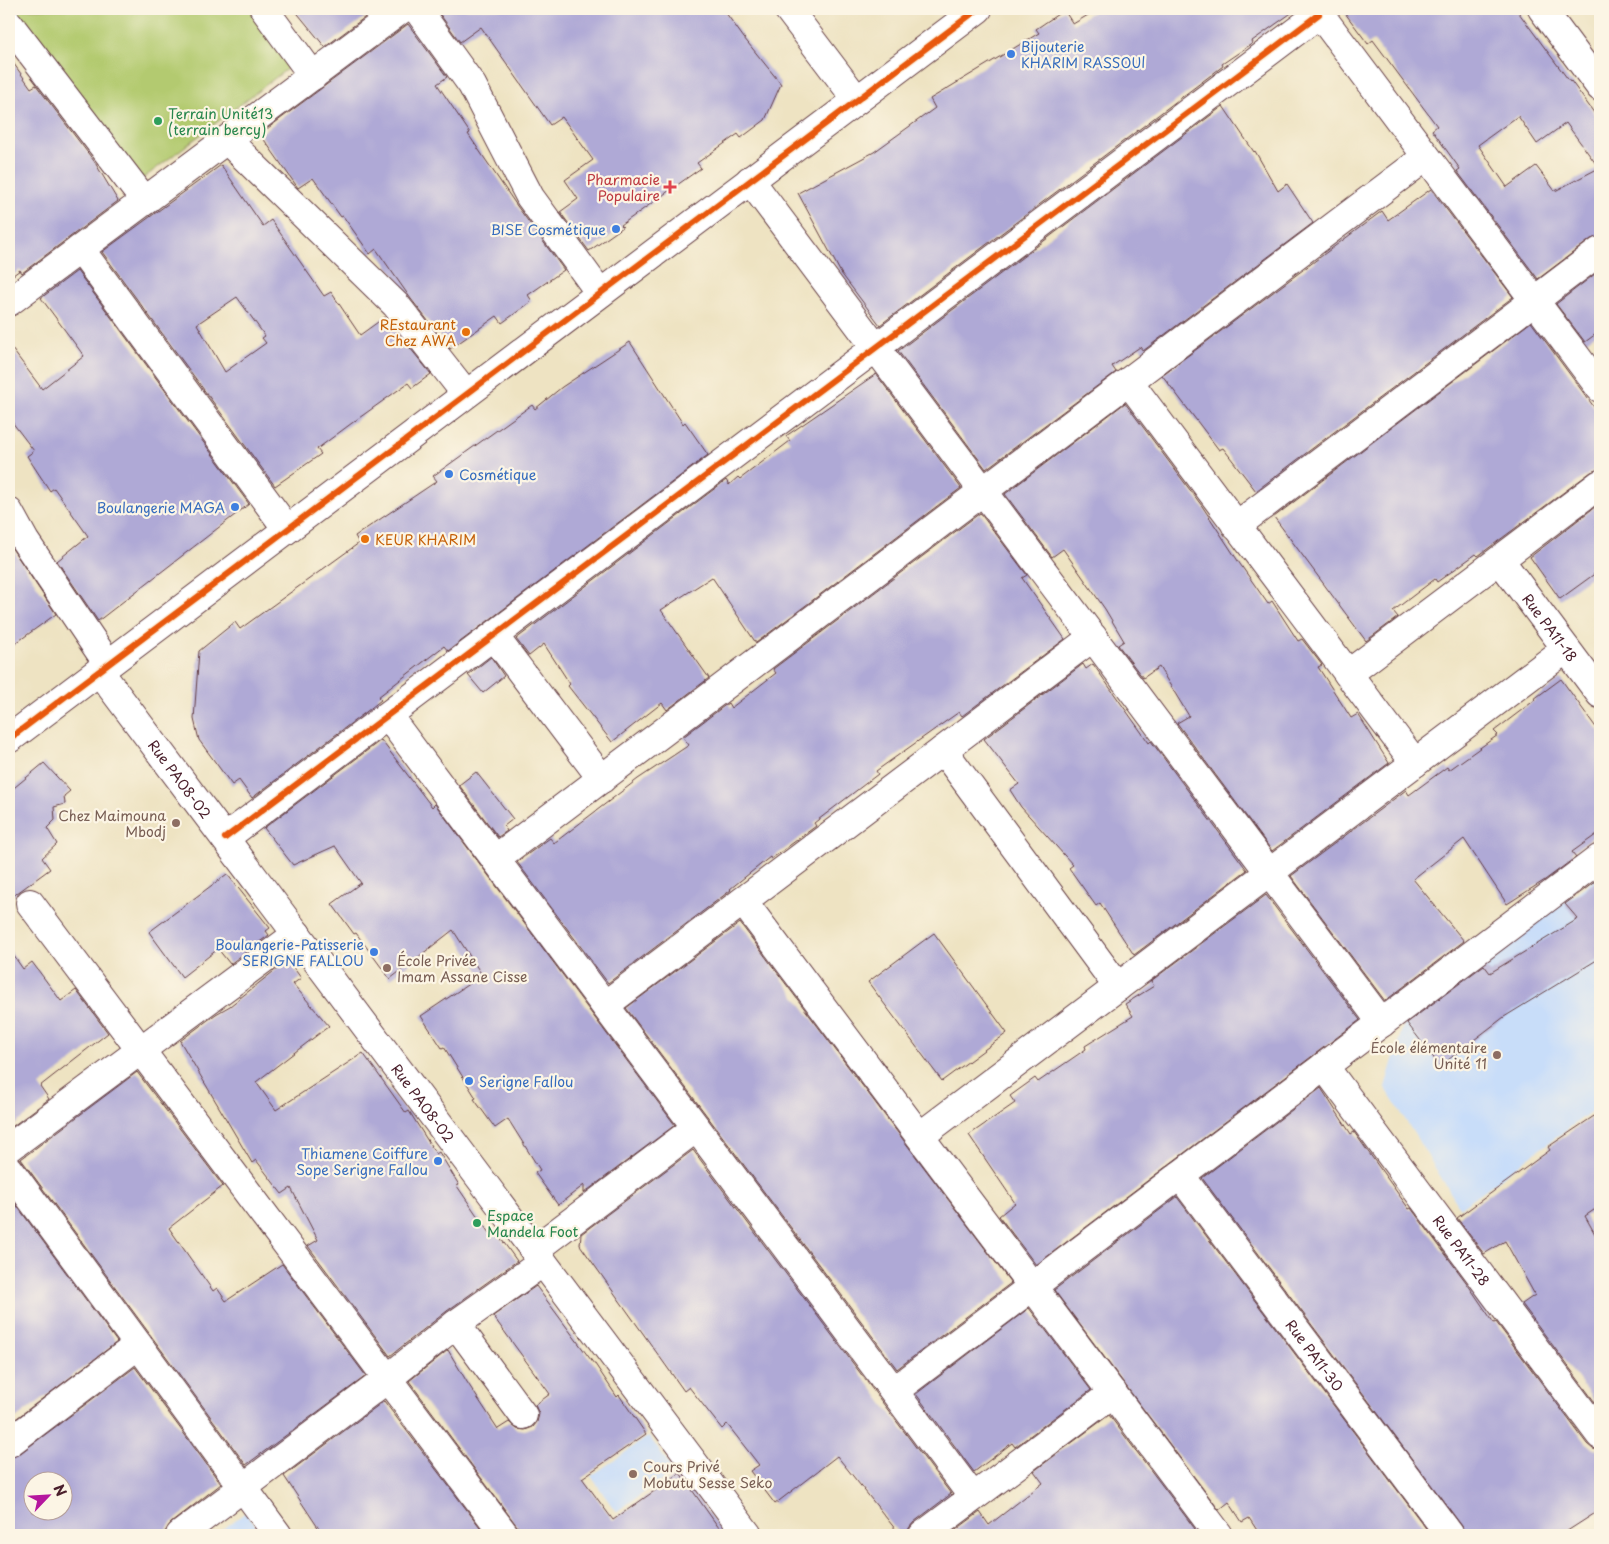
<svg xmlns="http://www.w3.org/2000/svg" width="1609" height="1544" font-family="'Playpen Sans',sans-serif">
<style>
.built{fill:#c8ddf9}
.green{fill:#b3ca6f;stroke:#7e744d}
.building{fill:#afa9d6;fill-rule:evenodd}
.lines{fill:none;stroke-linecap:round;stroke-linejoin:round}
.minor-casing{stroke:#633c42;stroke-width:30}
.minor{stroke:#fff;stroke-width:28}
.cycleway-casing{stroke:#fcf5e5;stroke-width:9}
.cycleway{stroke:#e8590c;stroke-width:6}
.shop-dot{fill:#3f7fe0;stroke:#fcf5e5;stroke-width:2}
.leisure-dot{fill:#2e9e5b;stroke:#fcf5e5;stroke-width:2}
.health-dot{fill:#e0444e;stroke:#fcf5e5;stroke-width:2}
.food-dot{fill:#e8710a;stroke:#fcf5e5;stroke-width:2}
.education-dot{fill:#8d6e63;stroke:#fcf5e5;stroke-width:2}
.labels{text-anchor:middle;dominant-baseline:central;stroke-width:4.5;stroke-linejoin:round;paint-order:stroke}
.shop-label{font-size:14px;fill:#366cbe;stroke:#fcf5e5;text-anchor:end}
.leisure-label{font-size:14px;fill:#27864d;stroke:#fcf5e5;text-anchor:start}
.health-label{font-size:14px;fill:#be3a42;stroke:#fcf5e5;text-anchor:end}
.food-label{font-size:14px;fill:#c56008;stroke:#fcf5e5;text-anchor:end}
.street-label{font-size:14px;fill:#4a1f2b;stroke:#fcf5e5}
.education-label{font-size:14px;fill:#785e54;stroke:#fcf5e5;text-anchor:end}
</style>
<rect width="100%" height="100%" fill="#fcf5e5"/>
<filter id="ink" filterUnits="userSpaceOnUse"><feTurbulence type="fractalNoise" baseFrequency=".02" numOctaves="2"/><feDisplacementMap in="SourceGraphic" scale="10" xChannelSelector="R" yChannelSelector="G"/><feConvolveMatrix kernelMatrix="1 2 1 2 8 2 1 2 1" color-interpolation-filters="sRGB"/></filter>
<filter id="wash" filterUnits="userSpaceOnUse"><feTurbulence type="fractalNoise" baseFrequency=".0096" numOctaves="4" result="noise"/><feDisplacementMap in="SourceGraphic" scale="20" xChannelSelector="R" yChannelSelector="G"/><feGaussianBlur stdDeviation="1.12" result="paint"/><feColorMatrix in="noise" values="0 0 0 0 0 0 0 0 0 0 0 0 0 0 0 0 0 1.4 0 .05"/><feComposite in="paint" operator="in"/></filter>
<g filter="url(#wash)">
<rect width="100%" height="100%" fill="#eee3c2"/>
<path class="built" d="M1600,875V1105L1460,1208L1385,1087L1404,1023Z
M649,1436L674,1472L616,1512L591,1476Z
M246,1512L263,1535H215Z"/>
<path class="green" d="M12,9H256L296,62L141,180Z"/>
<g id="blocks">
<path class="building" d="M294,9H376L325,47Z
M436,9H723L744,38L781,84L765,120L741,138L738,134L697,163L701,168L621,225L623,227L589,251L560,212L578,199L565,180L593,160L562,117L550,125L481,27L460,42Z
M1098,9H1297L1252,41L1253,43L1222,64L1223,66L880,325L841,273L798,193L874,152L935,108L930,99L1039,33L1036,29L1064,10L1073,24Z
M1342,9H1516L1570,82L1571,81L1600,121V236L1591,239L1538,279L1457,171L1460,169L1432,130L1437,126L1373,40L1368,44ZM1518,116L1537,144L1566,123L1599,168L1555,191L1536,166L1507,187L1478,145Z
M408,24L447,77L437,84L470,133L468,134L517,206L564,270L528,295L532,301L502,323L497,316L450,349L411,299L376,249L370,254L343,216L341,217L313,178L298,188L260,134Z
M9,57L31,88L36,85L94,161L118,201L22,273L20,270L9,278Z
M1223,106L1254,152L1255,151L1278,191L1287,184L1313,223L1143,351L1140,347L1112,366L1116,372L986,469L898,351Z
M221,165L263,226L271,220L324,296L331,292L360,335L385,317L431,374L412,388L408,383L352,423L317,449L321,454L275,486L102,252ZM237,297L265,336L262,338L266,343L225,372L197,324Z
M1431,189L1513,297L1256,491L1223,448L1219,450L1162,375L1382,211L1388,220Z
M1600,270V331L1585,342L1556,304Z
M77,271L249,504L98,621L57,561L88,536L54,488L50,491L27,456L34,451L9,418V345L42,389L84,356L41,298Z
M1531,322L1600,415V469L1591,472L1478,556L1476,554L1437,582L1435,579L1393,611L1398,617L1366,641L1274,517Z
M630,342L683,424L685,422L708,455L448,651L444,646L378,697L381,700L366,712L252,798L239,780L232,785L199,740L194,719L199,651L235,622L240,629L359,543L355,536L437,481L433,476L532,405L535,409L562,387Z
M876,374L961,488L756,643L712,577L661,610L709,678L667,710L662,703L612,742L568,686L570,684L544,644L529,656L516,639L726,480L729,485L738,477L740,479L790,441L786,436Z
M1125,403L1202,506L1240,564L1268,604L1272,601L1298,641L1302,639L1322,665L1318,667L1351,718L1358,714L1389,763L1272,851L1177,723L1189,716L1159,667L1143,678L1118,645L1124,641L1105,609L1063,549L1052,557L1005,494Z
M1600,503V570L1560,599L1530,557Z
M980,513L1027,575L1022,578L1065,639L962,716L959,712L876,771L878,774L814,823L816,826L771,859L770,857L730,889L731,890L608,983L517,862L550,838L554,843L638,779L689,745L683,737L728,703L731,708L776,673L773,669Z
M9,544L56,614L9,648Z
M491,657L504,676L483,693L468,675Z
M1083,664L1086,669L1093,664L1149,743L1151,741L1247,870L1134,955L1100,903L1096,906L1069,868L1073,865L1021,807L1010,790L1019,784L984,739Z
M1561,679L1600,733V832L1572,852L1576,857L1545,880L1507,904L1464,839L1413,879L1464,941L1385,1001L1291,876L1406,790L1409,795L1447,767L1449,770L1498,735L1494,731L1535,700L1534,699Z
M381,740L432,807L435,804L675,1125L584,1193V1185L558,1205L535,1173L540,1170L508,1119L495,1128L474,1099L476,1098L444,1047L442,1048L421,1016L482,975L453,930L390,979L356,933L354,934L332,904L361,883L335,846L293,865L264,828Z
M44,763L70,791L64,796L65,804L54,807L55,820L47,828L57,844L42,858L50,869L9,899V792Z
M476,772L513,819L504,826L507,831L498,837L459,785Z
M227,874L270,928L266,931L269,935L230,964L218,949L182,977L149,932Z
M1596,881L1600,886V958L1504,1017L1440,1066L1407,1023L1484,965L1490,973L1578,919L1565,904Z
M1266,895L1360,1020L1036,1265L999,1216L1015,1203L969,1135L1015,1103L1010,1096L1035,1078L1038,1082L1086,1049L1085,1046L1133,1016L1125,1004L1154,986L1151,981Z
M740,923L1011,1283L897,1369L626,1008Z
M934,933L1007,1033L942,1081L868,982Z
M9,949L23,969L32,962L61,1001L76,990L108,1033L40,1086L49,1099L9,1129Z
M288,960L301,978L293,984L329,1026L256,1082L276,1110L363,1053L406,1113L409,1111L436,1154L439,1152L459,1185L457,1186L489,1233L494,1229L517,1261L447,1311L390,1356L308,1246L318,1240L291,1188L282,1194L256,1160L252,1163L180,1041L216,1014L230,1006Z
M137,1072L223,1186L169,1228L213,1291L217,1288L226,1301L282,1264L366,1376L246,1465L21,1159Z
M1321,1088L1351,1134L1354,1132L1409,1209L1411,1208L1466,1282L1494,1323L1496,1322L1587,1444L1593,1449L1600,1450V1510L1561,1535H1465L1462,1526L1202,1178Z
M1600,1112V1206L1585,1216L1600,1243V1409L1522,1304L1535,1295L1505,1241L1484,1254L1457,1218L1550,1150L1548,1147Z
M693,1150L951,1494L914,1522L909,1528L908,1535H900L837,1456L775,1504L750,1471L759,1465L727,1424L722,1429L689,1387L684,1391L580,1245L581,1234Z
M9,1195L117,1342L9,1424Z
M1177,1197L1431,1535H1260L1249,1518L1242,1522L1229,1502L1219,1510L1054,1290Z
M536,1286L594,1364H595L617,1397L619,1395L646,1434L582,1478L613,1520L680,1473L724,1535H520L517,1526L409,1381L448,1350L467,1382L498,1429L509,1422L517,1429L525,1430L533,1427L537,1422L539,1414L535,1405L550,1394L493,1316Z
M1029,1308L1091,1390L1015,1447L1012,1443L974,1472L916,1394Z
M135,1367L221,1484L171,1523L165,1532L160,1535H9V1458L18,1455ZM32,1482H62V1512H32Z
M384,1401L486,1535H323L284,1476Z
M1109,1415L1195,1529L1187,1535H949L980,1512L989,1525L1043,1483L1034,1471Z"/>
</g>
</g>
<g filter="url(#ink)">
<use href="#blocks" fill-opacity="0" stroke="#633c42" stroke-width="1"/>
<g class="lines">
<g class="minor-casing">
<g id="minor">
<path d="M264,9L313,76"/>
<path d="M417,9L472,85L530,197L600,293"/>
<path d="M788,9L857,100"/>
<path d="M1316,9L1600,388"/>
<path d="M1542,9L1600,87"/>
<path d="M9,24L145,201"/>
<path d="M227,140L396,305L466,394"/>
<path d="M750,180L1382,1023"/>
<path d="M80,249L287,529"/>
<path d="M9,302L402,9"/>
<path d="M1129,382L1415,763"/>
<path d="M9,512L25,541L108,664"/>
<path d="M1236,526L1600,251"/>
<path id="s1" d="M1500,560L1600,694"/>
<path d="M494,636L602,779"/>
<path id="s2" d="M99,671L748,1535"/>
<path d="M1348,674L1600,484"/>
<path d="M388,716L973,1497"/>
<path d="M9,739L978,9"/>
<path d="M943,750L1118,987"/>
<path d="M225,838L1319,14"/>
<path d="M495,859L1426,157"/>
<path d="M743,901L1219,1535"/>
<path d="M30,903L505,1535"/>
<path d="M605,1005L1093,637"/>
<path id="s3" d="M1324,1066L1600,1435"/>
<path d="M920,1136L1566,649"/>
<path d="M9,1148L297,934"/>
<path d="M9,1169L278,1535"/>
<path id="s4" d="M1180,1175L1450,1535"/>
<path d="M534,1250L696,1128"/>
<path d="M456,1324L523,1415"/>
<path d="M894,1391L1600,858"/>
<path d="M9,1443L138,1345"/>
<path d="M180,1535L387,1379L456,1324L543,1262"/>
<path d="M923,1535L1113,1393"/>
</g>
</g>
<use href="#minor" class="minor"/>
<g class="cycleway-casing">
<path id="cycleway" d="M9,739L978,9
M225,838L1319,14"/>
</g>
<use href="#cycleway" class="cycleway"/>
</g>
</g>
<g class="shop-dot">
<circle cx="1011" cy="54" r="5"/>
<circle cx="616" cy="229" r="5"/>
<circle cx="449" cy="474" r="5"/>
<circle cx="235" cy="507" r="5"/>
<circle cx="374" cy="952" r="5"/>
<circle cx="469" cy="1081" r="5"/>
<circle cx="438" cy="1161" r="5"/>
</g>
<g class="leisure-dot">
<circle cx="158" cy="121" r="5"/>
<circle cx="477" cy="1223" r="5"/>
</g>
<path class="health-dot" d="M667.5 179.5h5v5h5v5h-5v5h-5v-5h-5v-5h5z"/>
<g class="food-dot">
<circle cx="466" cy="332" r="5"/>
<circle cx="365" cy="539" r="5"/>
</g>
<g class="education-dot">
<circle cx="176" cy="823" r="5"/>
<circle cx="387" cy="968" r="5"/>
<circle cx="1497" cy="1055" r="5"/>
<circle cx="633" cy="1474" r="5"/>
</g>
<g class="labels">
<g class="shop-label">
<text x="1021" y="46" text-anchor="start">Bijouterie<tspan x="1021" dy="16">KHARIM RASSOUl</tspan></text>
<text x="606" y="229">BISE Cosmétique</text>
<text x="459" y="474" text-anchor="start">Cosmétique</text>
<text x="225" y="507">Boulangerie MAGA</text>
<text x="364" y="944">Boulangerie-Patisserie<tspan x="364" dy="16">SERIGNE FALLOU</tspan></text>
<text x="479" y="1081" text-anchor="start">Serigne Fallou</text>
<text x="428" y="1153">Thiamene Coiffure<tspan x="428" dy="16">Sope Serigne Fallou</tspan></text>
</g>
<g class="leisure-label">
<text x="168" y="113">Terrain Unité13<tspan x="168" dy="16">(terrain bercy)</tspan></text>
<text x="487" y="1215">Espace<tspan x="487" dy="16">Mandela Foot</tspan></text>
</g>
<g class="health-label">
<text x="660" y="179">Pharmacie<tspan x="660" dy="16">Populaire</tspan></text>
</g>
<g class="food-label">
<text x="456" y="324">REstaurant<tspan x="456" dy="16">Chez AWA</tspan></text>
<text x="375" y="539" text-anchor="start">KEUR KHARIM</text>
</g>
<g class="street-label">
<text stroke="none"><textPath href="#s1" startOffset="84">Rue PA11-18</textPath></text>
<text stroke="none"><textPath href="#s2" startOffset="135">Rue PA08-02</textPath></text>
<text stroke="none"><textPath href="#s2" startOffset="540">Rue PA08-02</textPath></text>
<text stroke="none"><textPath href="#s3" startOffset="230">Rue PA11-28</textPath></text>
<text stroke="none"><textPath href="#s4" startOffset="225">Rue PA11-30</textPath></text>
</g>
<g class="education-label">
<text x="166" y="815">Chez Maimouna<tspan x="166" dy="16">Mbodj</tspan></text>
<text x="397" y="960" text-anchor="start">École Privée<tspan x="397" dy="16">Imam Assane Cisse</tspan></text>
<text x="1487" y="1047">École élémentaire<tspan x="1487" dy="16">Unité 11</tspan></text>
<text x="643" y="1466" text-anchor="start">Cours Privé<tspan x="643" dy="16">Mobutu Sesse Seko</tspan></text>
</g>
</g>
<rect width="1609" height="1544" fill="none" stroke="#fcf5e5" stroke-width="30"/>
<g transform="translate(48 1496) rotate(65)"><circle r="24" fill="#fcf5e5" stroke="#b59f9b"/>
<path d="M0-4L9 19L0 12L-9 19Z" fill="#b5179e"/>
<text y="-8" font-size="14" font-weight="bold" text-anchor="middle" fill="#4a1f2b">N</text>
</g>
</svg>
